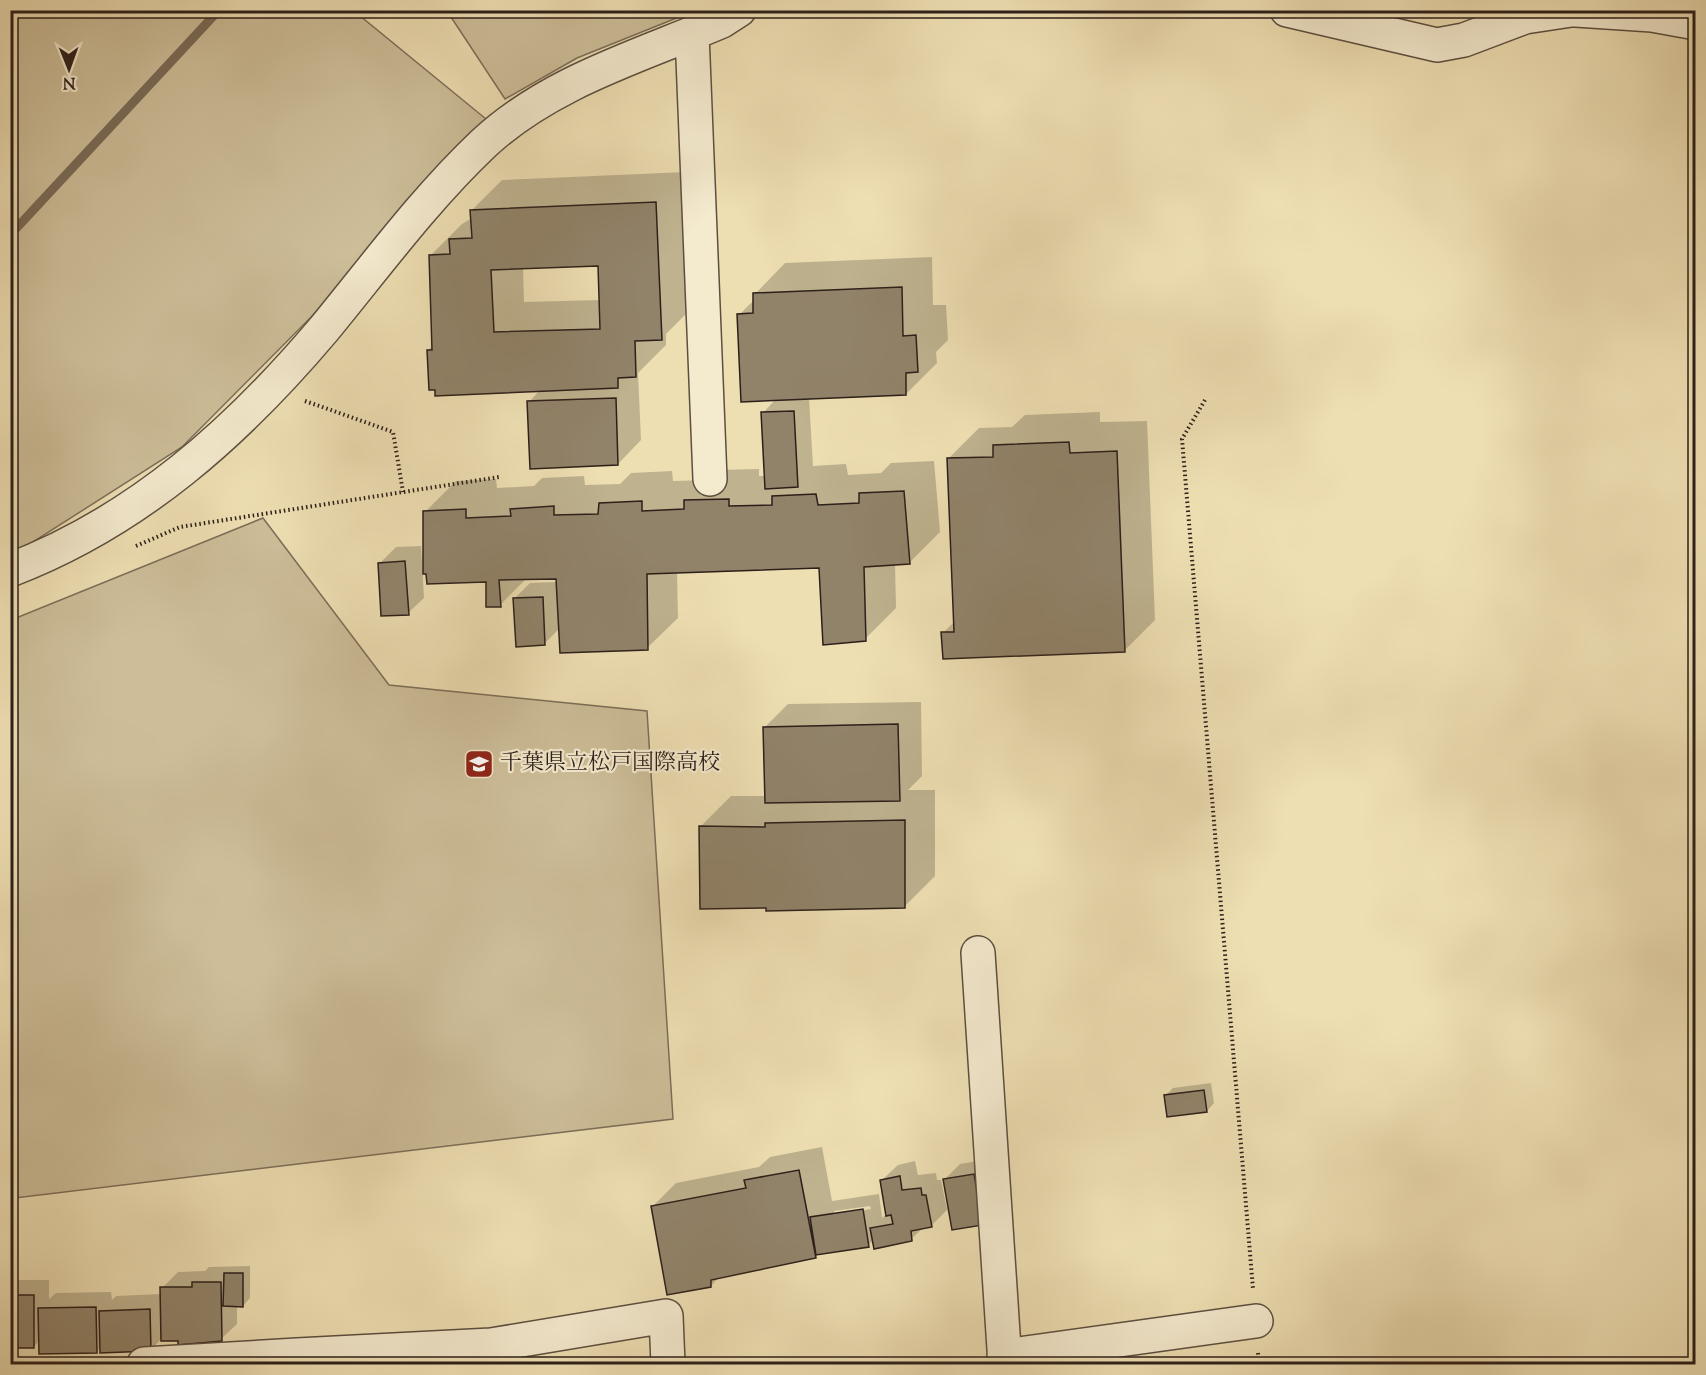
<svg xmlns="http://www.w3.org/2000/svg" width="1706" height="1375" font-family="'Sorts Mill Goudy','Noto Serif JP',serif">
<style>
.green{fill:#cdbe99;stroke:#7c6e5a;stroke-width:1.5}
.shadow{fill:#0003;fill-rule:evenodd}
.lines{fill:none;stroke-linecap:round;stroke-linejoin:round}
.stream{stroke:#796b57;stroke-width:9}
.building{fill:#91836a;stroke:#2c1f1a;stroke-width:1.5;fill-rule:evenodd}
.minor-casing{stroke:#5c4f40;stroke-width:36}
.path{stroke:#2c1f1a;stroke-width:4;stroke-dasharray:1.5 3;stroke-linecap:butt}
.minor{stroke:#f4eace;stroke-width:33}
.labels{text-anchor:middle;dominant-baseline:central;stroke-width:4.5;stroke-linejoin:round;paint-order:stroke}
.poi-label{font-size:22px;fill:#2c1f1a;stroke:#f4eace;text-anchor:start}
</style>
<rect width="100%" height="100%" fill="#eedfb3"/>
<filter id="stains"><feTurbulence type="fractalNoise" baseFrequency=".00333" numOctaves="4"/><feColorMatrix values="0 0 0 0 .2 0 0 0 0 .09 0 0 0 0 .02 0 0 0 .5 -.17"/></filter>
<radialGradient id="worn" r=".72"><stop offset=".6" stop-color="#630" stop-opacity="0"/><stop offset="1" stop-color="#630" stop-opacity=".3"/></radialGradient>
<path class="green" d="M11,11H354L486,119L323,305L182,447L11,556Z
M447,11H694L577,58L505,99Z
M263,518L389,685L647,711L673,1119L15,1198L10,1126L11,620Z"/>
<path class="shadow" d="M686,172L692,308L666,334V345L638,373L641,440L618,464L529,402L540,390L428,350L434,345L431,255L462,224L472,218L471,211L502,180ZM599,265L601,300L524,302L523,267Z
M932,257L933,305H946L948,340L936,352L937,363L906,394L809,398L813,466L846,464L848,475L881,473L891,463L934,461L940,532L909,563H895L896,608L865,639L821,567L677,571L678,618L647,648L560,628L544,644L514,599L530,583L557,582V577L527,578L500,605L487,581L425,512L456,481L496,479L497,488L534,486L542,478L584,476L585,485L620,484L631,473L672,471L673,481L707,480L716,470L759,469V476H766L763,413L776,399L739,315L755,299V294L785,263Z
M1100,412V422L1147,421L1155,620L1124,651L943,633L955,621L948,459L979,428L1012,427L1025,415Z
M421,546L424,598L408,613L380,563L396,547Z
M921,702L922,776L908,790H935V876L905,906L700,827L731,796H766L765,727L788,704Z
M1211,1083L1214,1103L1207,1111L1166,1095L1173,1088Z
M822,1147L832,1201L879,1194L882,1218L887,1214L882,1180L898,1165L915,1161L918,1175L936,1173L937,1180H941L947,1210L931,1226L923,1228L911,1239L874,1240L868,1245L819,1253L815,1257L720,1276L711,1286L653,1206L676,1183L759,1167L770,1157ZM870,1206L871,1209L834,1215V1211Z
M989,1159L998,1208L945,1179L960,1164Z
M250,1266V1298L243,1306L237,1305V1324L221,1339H161L151,1350L101,1347L96,1352L41,1340L34,1346L10,1347V1280H49V1299L56,1293L111,1292L112,1300L116,1296L162,1294V1288L178,1272L205,1271L209,1267Z"/>
<g class="lines">
<path class="stream" d="M10,235L219,10"/>
</g>
<path class="building" d="M656,202L662,340L635,341L636,377L618,378V388L435,396V390H429L427,350H432L429,255L450,254L449,239L472,238L470,210ZM598,266L600,329L494,332L491,270Z
M902,287L903,336L916,335L918,372L906,373V395L741,402L737,314L753,313V293Z
M616,398L618,465L530,469L527,401Z
M794,411L798,487L765,489L761,412Z
M1069,442L1070,453L1117,451L1125,652L943,659L941,632H954L947,458L993,457V445Z
M904,491L910,564L864,567L866,641L823,645L819,568L647,574L648,650L560,653L556,579L499,580L501,607H486V582L427,584L426,574H423V511L466,509V518L511,516L510,509L554,506V515L598,514L599,503L642,501V511L684,509V500L729,499V506L772,505V496L816,494L818,505L859,503V493Z
M405,561L409,615L381,616L378,563Z
M543,597L545,645L516,647L513,598Z
M898,724L900,801L765,803L763,727Z
M905,820V908L766,911V908L700,909L699,826L765,827V823Z
M1204,1090L1207,1112L1167,1117L1164,1095Z
M799,1170L816,1258L711,1280V1287L667,1295L651,1206L746,1188L744,1180Z
M974,1174L983,1225L952,1230L943,1179Z
M900,1176L902,1190L921,1188L922,1195H926L932,1227L911,1231L912,1241L874,1249L870,1228L893,1224L891,1215L886,1216L880,1180Z
M863,1209L869,1247L816,1255L810,1217Z
M224,1273H243V1307L223,1306Z
M192,1282H221L222,1341L178,1345V1341H161L160,1287H192Z
M10,1295H34V1348H10Z
M96,1307L97,1353L39,1354L38,1308Z
M150,1309L151,1351L100,1353L99,1311Z"/>
<g class="lines">
<g class="minor-casing">
<path id="minor" d="M1287,10L1437,45L1464,40L1525,17L1571,10
M1576,10L1652,15L1696,23
M692,34L710,479
M10,570C138,521 237,432 324,329C375,267 424,200 483,144C549,82 640,56 722,21L739,10
M978,953L1005,1364
M491,1345L666,1316L668,1364
M1004,1356L1256,1321
M144,1364L297,1355
M297,1364V1355L491,1345V1364"/>
</g>
<path class="path" d="M1205,400L1182,439L1253,1289
M305,401L393,432L403,492
M136,546L180,527L499,477
M1258,1353L1259,1364"/>
<use href="#minor" class="minor"/>
</g>
<defs>
<g id="school-square" transform="scale(1.5)"><rect x="-9" y="-9" width="18" height="18" rx="4" fill="#8f2418" stroke="#f4eace"/><path d="M0-5L7-2L0 1L-7-2ZM-4 1L0 2.5L4 1V4Q0 6-4 4Z" fill="#fff"/></g>
</defs>
<g fill-rule="evenodd">
<use href="#school-square" x="479" y="764"/>
</g>
<g class="labels">
<g class="poi-label">
<text x="500" y="764">千葉県立松戸国際高校</text>
</g>
</g>
<rect width="1706" height="1375" fill="none" stroke="#eedfb3" stroke-width="36"/>
<rect x="12" y="12" width="1682" height="1351" fill="none" stroke="#2c1f1a" stroke-width="3"/>
<rect x="18" y="18" width="1670" height="1339" fill="none" stroke="#2c1f1a" stroke-width="1.5"/>
<g transform="translate(69 69) rotate(179)" stroke="#f4eace" stroke-width="4.5" paint-order="stroke">
<path d="M0-4.5L10 22L0 15L-10 22Z" fill="#2c1f1a"/>
<text y="-9" font-size="16" font-weight="bold" text-anchor="middle" fill="#2c1f1a">N</text>
</g>
<rect width="100%" height="100%" filter="url(#stains)"/>
<rect width="100%" height="100%" fill="url(#worn)"/>
</svg>
